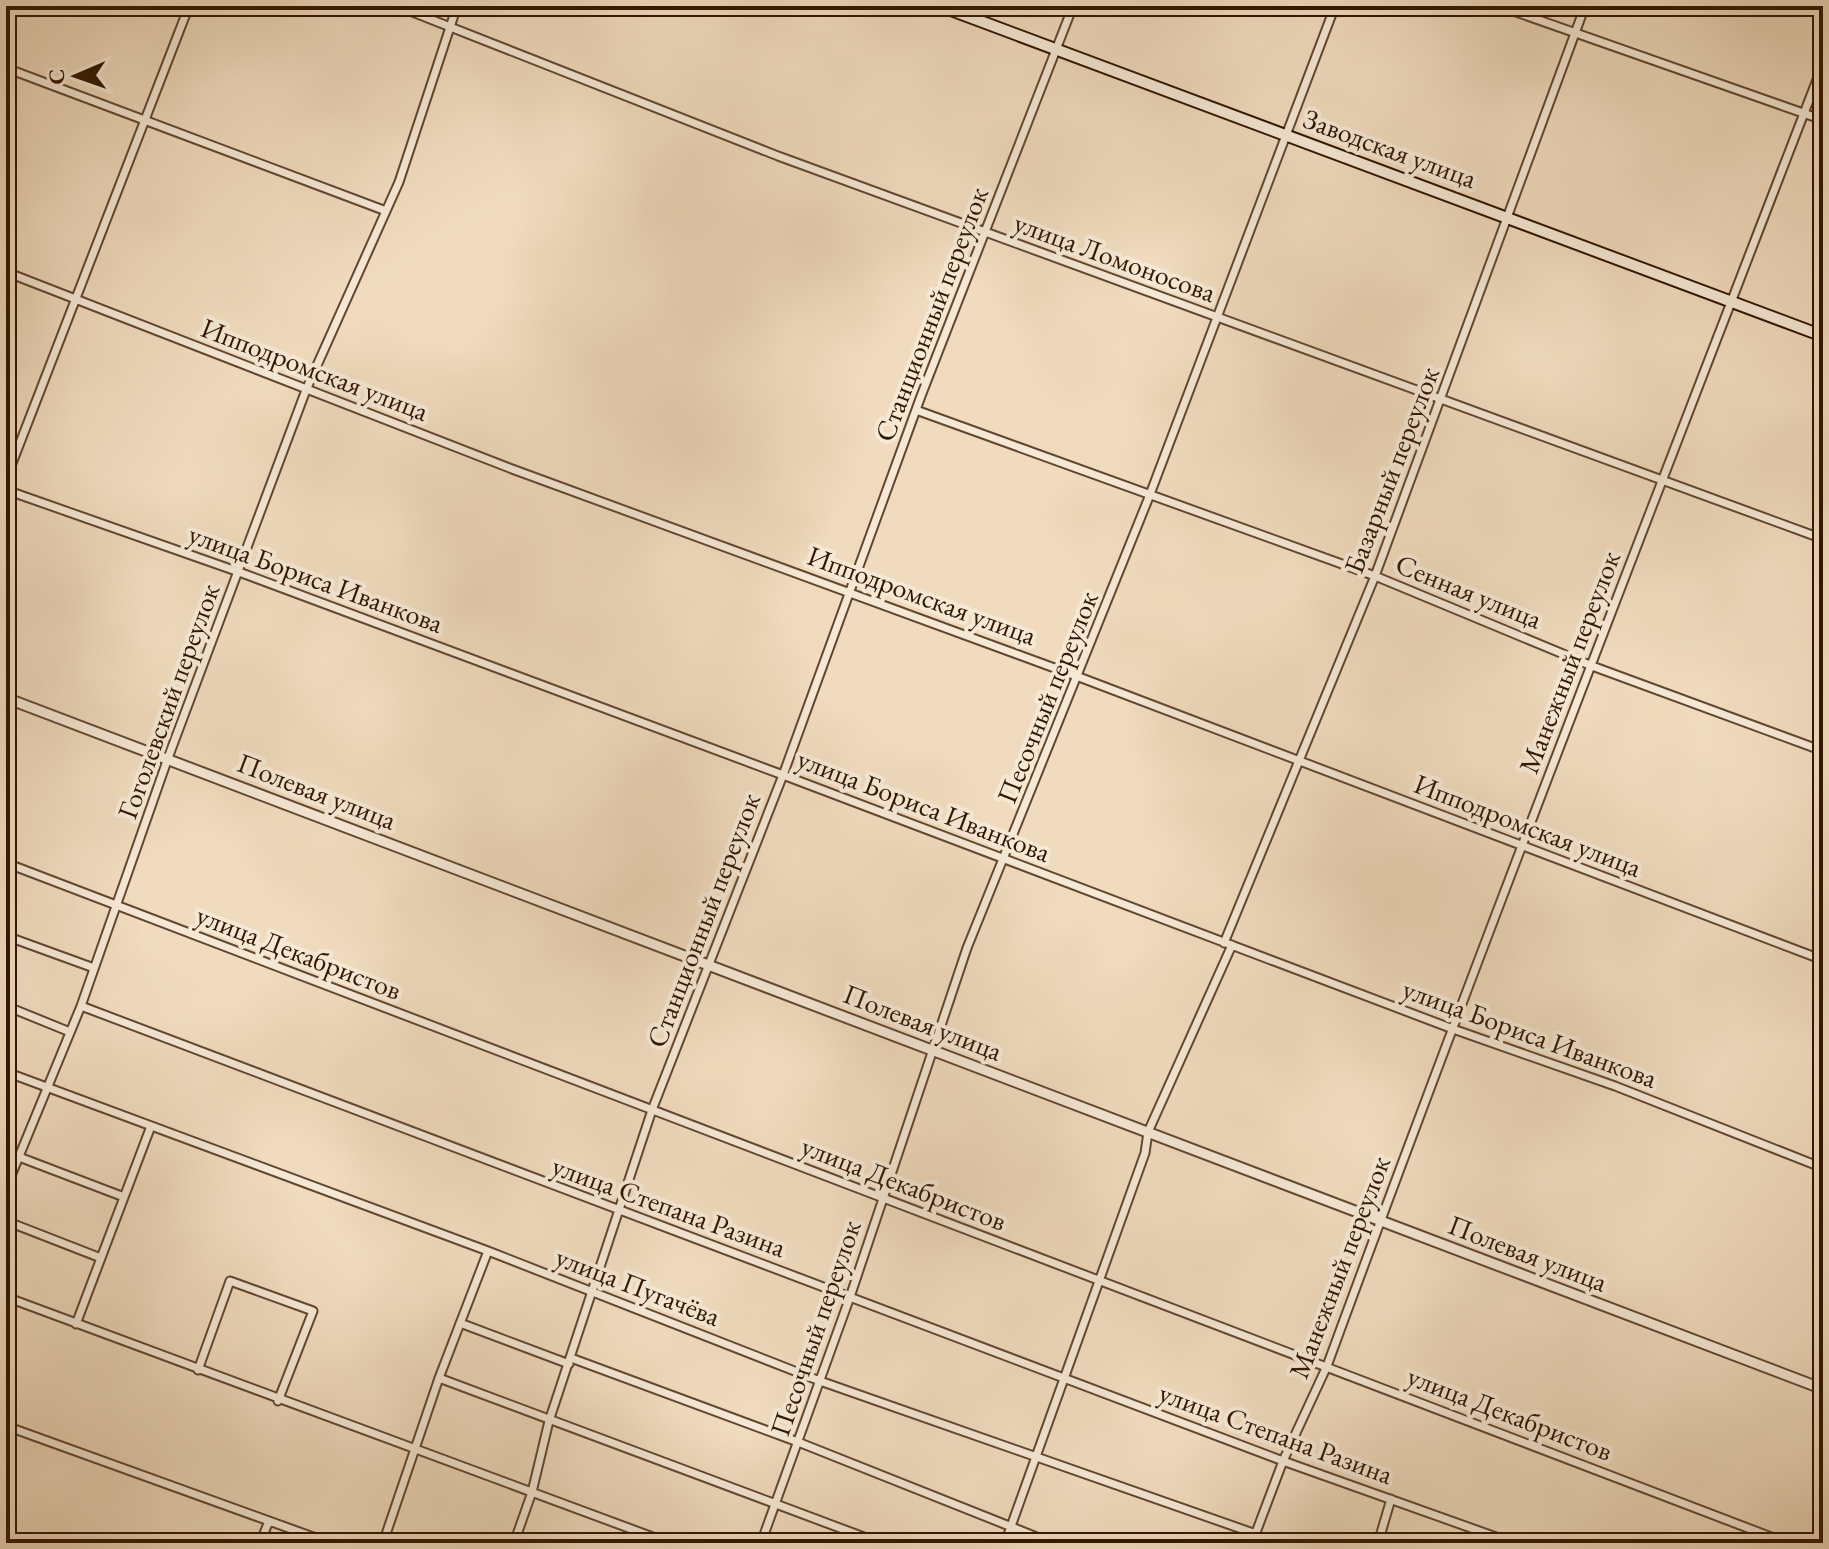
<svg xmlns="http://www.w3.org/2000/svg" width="1829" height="1549" font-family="'EB Garamond',serif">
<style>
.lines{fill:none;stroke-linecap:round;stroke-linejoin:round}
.minor-casing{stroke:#624730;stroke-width:11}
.tertiary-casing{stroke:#624730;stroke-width:13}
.secondary-casing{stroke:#321601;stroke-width:14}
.minor{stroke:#f5e8d5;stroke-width:7}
.tertiary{stroke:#f5e8d5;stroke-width:9}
.secondary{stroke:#f5e8d5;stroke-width:10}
.labels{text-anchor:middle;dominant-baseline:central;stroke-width:8;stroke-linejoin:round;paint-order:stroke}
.street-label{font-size:28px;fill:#321601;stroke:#f5e8d5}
</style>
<rect width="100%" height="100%" fill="#f0dbbe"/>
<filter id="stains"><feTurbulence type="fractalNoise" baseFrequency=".0025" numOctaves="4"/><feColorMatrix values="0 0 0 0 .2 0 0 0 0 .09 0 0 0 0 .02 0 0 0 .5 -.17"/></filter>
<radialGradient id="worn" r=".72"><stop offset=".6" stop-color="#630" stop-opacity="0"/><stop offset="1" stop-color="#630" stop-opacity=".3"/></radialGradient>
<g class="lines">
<g class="minor-casing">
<path id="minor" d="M397,6L778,156L1823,539
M1499,6L1823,120
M6,68L386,211
M6,272L512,469L1079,677L1823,960
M916,410L1375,576L1592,666L1823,751
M6,479L189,6
M6,490L239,572L783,775L1453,1029L1615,1086L1823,1168
M6,863L1787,1543
M6,936L94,968
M1224,943L1375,576L1585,6
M6,1006L70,1032
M81,1006L1283,1461L1513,1543
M6,1072L488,1251L820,1381L1256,1534
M6,1152L124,1197
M6,1188L81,1006L168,758L306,390L399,182L457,6
M6,1221L101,1258
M6,1297L669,1543
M460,1323L569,1364
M76,1324L151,1126
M571,1358L798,1442L1052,1543
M198,1370L230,1281L313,1311L278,1401
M439,1378L880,1543
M6,1426L330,1543
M260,1543L269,1521
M383,1543L439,1378L488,1251
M514,1543L532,1492L549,1421L652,1110L783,775L921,396L1073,6
M761,1543L850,1297L967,948L1149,497L1335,6
M1005,1543L1145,1153L1148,1132L1232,945
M1252,1543L1283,1461L1327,1366C1487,930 1656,497 1823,64
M1378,1543L1391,1499"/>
</g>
<g class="tertiary-casing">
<path id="tertiary" d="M6,698L1823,1389"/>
</g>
<g class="secondary-casing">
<path id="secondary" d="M940,6L1823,336"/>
</g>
<use href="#minor" class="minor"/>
<use href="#tertiary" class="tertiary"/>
<use href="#secondary" class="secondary"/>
</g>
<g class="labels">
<g class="street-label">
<text transform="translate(1390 148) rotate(20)">Заводская улица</text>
<text transform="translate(1115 257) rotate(20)">улица Ломоносова</text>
<text transform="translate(931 314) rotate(-69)">Станционный переулок</text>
<text transform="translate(315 369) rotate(21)">Ипподромская улица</text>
<text transform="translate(1391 470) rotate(-69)">Базарный переулок</text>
<text transform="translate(316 578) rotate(20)">улица Бориса Иванкова</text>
<text transform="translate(1469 591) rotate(22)">Сенная улица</text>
<text transform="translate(922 595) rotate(20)">Ипподромская улица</text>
<text transform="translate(1569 662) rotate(-69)">Манежный переулок</text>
<text transform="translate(1047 697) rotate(-68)">Песочный переулок</text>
<text transform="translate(168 701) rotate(-70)">Гоголевский переулок</text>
<text transform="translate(317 791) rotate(21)">Полевая улица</text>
<text transform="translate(924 805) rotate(21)">улица Бориса Иванкова</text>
<text transform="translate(1528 825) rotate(21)">Ипподромская улица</text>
<text transform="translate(703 920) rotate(-69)">Станционный переулок</text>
<text transform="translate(299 952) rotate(21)">улица Декабристов</text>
<text transform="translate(923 1022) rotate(21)">Полевая улица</text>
<text transform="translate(1530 1033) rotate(20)">улица Бориса Иванкова</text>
<text transform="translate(904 1183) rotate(21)">улица Декабристов</text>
<text transform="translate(669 1206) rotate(20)">улица Степана Разина</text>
<text transform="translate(1528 1253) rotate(21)">Полевая улица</text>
<text transform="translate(1339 1267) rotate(-69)">Манежный переулок</text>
<text transform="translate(638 1286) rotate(21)">улица Пугачёва</text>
<text transform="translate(815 1328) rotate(-71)">Песочный переулок</text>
<text transform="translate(1510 1413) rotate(21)">улица Декабристов</text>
<text transform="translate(1276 1433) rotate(20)">улица Степана Разина</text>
</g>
</g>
<rect width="1829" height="1549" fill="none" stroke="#f0dbbe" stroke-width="32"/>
<rect x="8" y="8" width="1813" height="1533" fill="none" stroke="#321601" stroke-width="4"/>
<rect x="16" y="16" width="1797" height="1517" fill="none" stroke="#321601" stroke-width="2"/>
<g transform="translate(76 76) rotate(268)" stroke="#f5e8d5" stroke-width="6" paint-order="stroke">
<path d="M0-6L14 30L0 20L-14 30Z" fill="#321601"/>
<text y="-12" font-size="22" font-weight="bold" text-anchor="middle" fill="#321601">С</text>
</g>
<rect width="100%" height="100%" filter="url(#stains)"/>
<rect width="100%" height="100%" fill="url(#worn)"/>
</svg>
